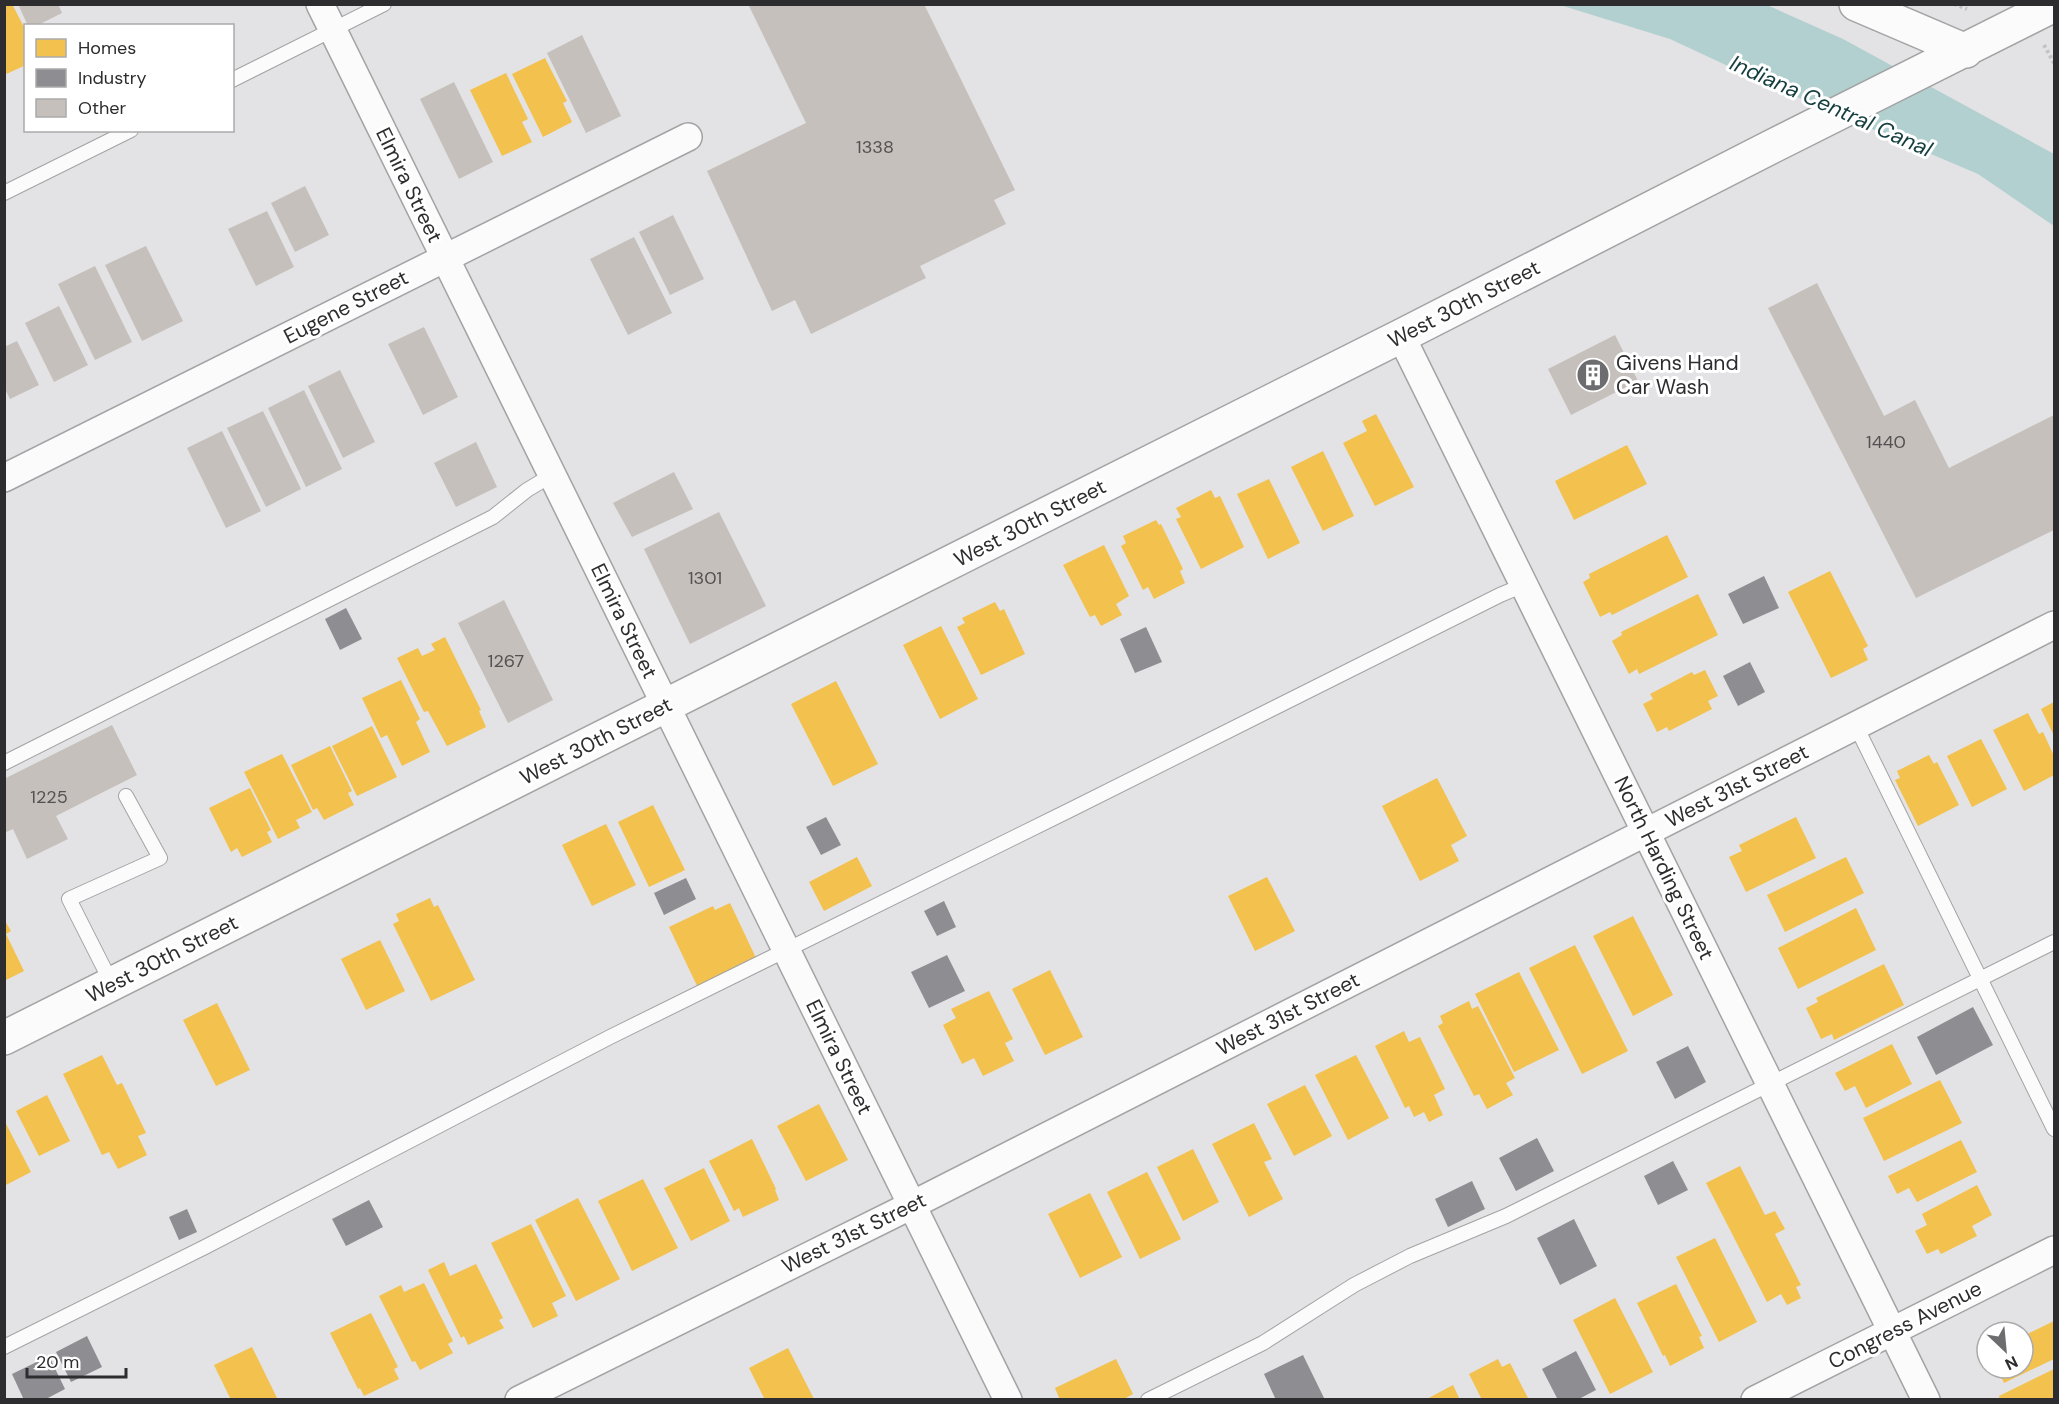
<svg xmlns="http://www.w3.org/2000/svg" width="2059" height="1404" font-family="'DM Sans',sans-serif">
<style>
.water{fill:#b3d0d1}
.homes{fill:#f2c14e}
.industry{fill:#8d8d92}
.building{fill:#c5c0bc}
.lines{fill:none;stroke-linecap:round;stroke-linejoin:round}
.lane-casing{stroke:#a4a3a4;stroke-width:16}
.street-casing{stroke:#a4a3a4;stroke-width:30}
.secondary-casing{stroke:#a4a3a4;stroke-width:36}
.path{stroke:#c2c1c3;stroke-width:4;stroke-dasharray:3 3;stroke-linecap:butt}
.lane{stroke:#fbfbfb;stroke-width:14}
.street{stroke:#fbfbfb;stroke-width:27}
.secondary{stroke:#fbfbfb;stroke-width:33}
.labels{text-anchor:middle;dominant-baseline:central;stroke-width:6;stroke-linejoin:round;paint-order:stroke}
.number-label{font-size:18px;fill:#535152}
.street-label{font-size:21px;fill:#2d2c2e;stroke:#fff}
.poi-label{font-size:21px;fill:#2d2c2e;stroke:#fff;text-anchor:start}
.water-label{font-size:22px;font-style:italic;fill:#153e3f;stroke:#fff}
</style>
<rect width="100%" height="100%" fill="#e3e2e4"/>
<path class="water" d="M1560,5H1767L1843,39L2054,154V226L1978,174L1773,87L1670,39Z"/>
<path class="homes" d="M4,4H12L26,31V65L4,75Z
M545,58L567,101L563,103L572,122L543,137L512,74Z
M506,73L528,119L522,122L532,142L502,156L470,90Z
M1376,414L1414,487L1375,506L1343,443L1367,431L1362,421Z
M1627,445L1647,484L1574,520L1555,481Z
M1323,451L1354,516L1323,531L1291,467Z
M1269,479L1300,543L1268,559L1237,494Z
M1211,490L1215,498L1220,496L1244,547L1201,569L1176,519L1181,517L1176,508Z
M1156,520L1159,525L1161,524L1183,569L1180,571L1185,583L1154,599L1148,587L1143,590L1121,546L1126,543L1123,536Z
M1667,535L1688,577L1612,615L1610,612L1600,617L1583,582L1590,578L1589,574Z
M1104,545L1129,596L1116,604L1122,615L1101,626L1095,615L1090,617L1063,565Z
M1830,571L1868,646L1863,649L1868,660L1831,678L1788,592Z
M1698,594L1718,635L1639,674L1637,669L1629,674L1612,641L1622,635L1621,632Z
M995,602L1000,611L1004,609L1025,654L981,675L957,627L965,623L962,618Z
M941,626L978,699L940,719L903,645Z
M445,637L481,710L479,711L486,727L447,746L428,711L424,712L397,658L418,648L422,656L435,650L431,644Z
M1705,670L1718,696L1708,701L1712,709L1669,731L1667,727L1657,732L1643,704L1653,699L1650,694L1692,672L1694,675Z
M401,680L420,719L416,722L430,752L402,766L387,735L381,738L362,698Z
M836,681L878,764L833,786L791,704Z
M2054,702V736L2041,709Z
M2028,713L2039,734L2043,732L2054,756V775L2024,791L1993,730Z
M372,726L397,777L357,796L332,746Z
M1981,739L2007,789L1972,807L1947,756Z
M330,746L352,791L348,793L354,805L324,820L317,808L313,810L291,765Z
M282,754L312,812L296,820L300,828L278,839L244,772Z
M1929,755L1934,764L1937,762L1959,805L1918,826L1895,780L1900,778L1897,771Z
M1437,778L1467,836L1451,845L1459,861L1420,881L1382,806Z
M250,788L271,830L267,832L272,842L242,857L237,848L231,852L209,808Z
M653,805L685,870L649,887L618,822Z
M1796,817L1816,858L1746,892L1729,857L1742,851L1739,845Z
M606,824L636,885L592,906L562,845Z
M857,857L872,886L824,911L809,882Z
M1846,857L1864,893L1785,932L1767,895Z
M1267,877L1295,931L1255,951L1228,896Z
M430,898L434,907L438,905L475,980L431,1001L393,924L399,921L396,914Z
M730,903L756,958L744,964L745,968L699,990L669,927L713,906L715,910Z
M1856,908L1876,950L1798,989L1778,948Z
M1633,916L1673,995L1633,1016L1593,936Z
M4,919L11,931L6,934L24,971L4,981Z
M380,940L405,991L366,1010L341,959Z
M1575,945L1628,1051L1582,1074L1529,968Z
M1884,964L1904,1005L1834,1040L1832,1034L1821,1039L1806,1008L1818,1002L1816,998Z
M1050,970L1083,1037L1045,1055L1012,989Z
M1519,972L1559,1050L1514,1072L1475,994Z
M989,991L1013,1039L1005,1043L1014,1061L983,1076L974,1058L962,1064L943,1025L956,1018L951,1009Z
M1469,1001L1472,1009L1478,1006L1515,1078L1506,1083L1513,1095L1487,1109L1479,1094L1474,1096L1438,1026L1443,1023L1440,1016Z
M217,1003L250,1070L216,1086L183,1020Z
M1404,1031L1409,1042L1420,1037L1445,1089L1434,1095L1443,1115L1429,1122L1424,1112L1414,1117L1409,1106L1405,1108L1375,1046Z
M1892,1044L1912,1084L1866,1108L1855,1086L1845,1091L1835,1073Z
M102,1055L117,1085L122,1083L146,1133L138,1136L147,1155L118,1169L109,1152L102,1155L63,1074Z
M1356,1055L1389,1118L1348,1140L1315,1075Z
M1940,1080L1962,1123L1884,1161L1863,1118Z
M1305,1085L1332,1136L1294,1156L1267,1104Z
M47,1095L70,1141L39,1156L16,1111Z
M819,1104L848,1160L806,1181L777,1126Z
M4,1120L31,1172L4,1186Z
M1254,1123L1272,1159L1264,1162L1283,1199L1249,1217L1212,1144Z
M752,1139L776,1189L775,1190L779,1200L743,1217L739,1208L734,1211L709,1161Z
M1961,1140L1977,1172L1917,1202L1909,1188L1897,1194L1888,1176Z
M1193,1149L1219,1202L1183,1221L1157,1167Z
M1740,1166L1765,1215L1775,1211L1785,1229L1775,1234L1801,1285L1796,1287L1801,1298L1787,1305L1781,1294L1767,1302L1706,1183Z
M704,1168L730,1221L691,1241L664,1188Z
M1147,1172L1181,1239L1140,1259L1107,1192Z
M643,1179L678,1248L632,1271L598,1201Z
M1977,1185L1992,1215L1972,1226L1977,1236L1941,1254L1938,1249L1927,1254L1915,1231L1927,1225L1922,1214Z
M1090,1193L1122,1257L1080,1278L1048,1214Z
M578,1198L620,1279L576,1301L535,1220Z
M531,1224L566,1296L552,1303L558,1316L533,1328L491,1243Z
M1715,1238L1757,1322L1719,1342L1676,1257Z
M444,1262L450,1276L476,1264L503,1318L499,1320L504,1328L468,1345L464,1336L461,1338L428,1270Z
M424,1283L453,1341L448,1344L453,1353L420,1370L415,1361L412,1362L379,1296L401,1285L404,1292Z
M1676,1284L1702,1336L1699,1337L1704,1348L1670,1366L1665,1355L1663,1356L1637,1303Z
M1615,1298L1653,1372L1610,1394L1573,1320Z
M371,1313L398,1367L394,1369L399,1379L364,1396L360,1388L358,1389L330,1333Z
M2054,1321V1359L2004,1383L1997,1368H2023V1336Z
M252,1347L278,1400H231L214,1365Z
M788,1348L814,1399L812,1400H765L749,1368Z
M1116,1359L1133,1394L1122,1400H1060L1055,1388Z
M1498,1359L1502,1367L1510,1363L1529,1400H1482L1469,1374Z
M2054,1369V1400H2000L1999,1396Z
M1453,1385L1460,1400H1425Z"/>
<path class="industry" d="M1764,576L1779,608L1743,624L1728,594Z
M346,608L362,639L340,650L325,619Z
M1146,627L1162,662L1135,673L1120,639Z
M1750,662L1765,692L1738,706L1723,676Z
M826,817L841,845L821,855L806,827Z
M686,878L696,899L664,915L654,893Z
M944,901L956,927L937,936L924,911Z
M947,955L965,991L929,1008L911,972Z
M1973,1007L1993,1045L1936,1075L1917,1037Z
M1688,1046L1706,1082L1675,1099L1656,1062Z
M1537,1138L1554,1171L1516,1191L1499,1158Z
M1673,1161L1688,1190L1658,1205L1644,1176Z
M1472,1181L1485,1209L1448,1227L1435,1199Z
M369,1200L383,1227L346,1246L332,1219Z
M187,1209L197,1232L179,1240L169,1217Z
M1574,1219L1597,1266L1560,1285L1537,1238Z
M87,1336L102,1367L71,1382L56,1352Z
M1576,1351L1596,1390L1577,1400H1558L1542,1369Z
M1303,1355L1325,1400H1276L1264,1374Z
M49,1356L65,1389L44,1400H24L12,1374Z"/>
<path class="building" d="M18,4H58L62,13L36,26H28Z
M748,4H924L1015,190L994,200L1006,224L920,266L926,278L811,334L795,300L772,311L707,171L806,123Z
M582,35L621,116L586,133L547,53Z
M454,82L493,162L459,179L420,99Z
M305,186L329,235L295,252L271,203Z
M267,211L294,267L256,286L228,229Z
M673,215L704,279L670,295L639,232Z
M634,237L672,313L628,335L590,259Z
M146,246L183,321L142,341L105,265Z
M95,266L132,342L95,360L58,284Z
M1817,283L1884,416L1915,400L1949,468L2054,415V530L1916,598L1768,308Z
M59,306L88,365L54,382L25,323Z
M424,327L458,397L423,415L388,344Z
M1615,335L1638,381L1571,415L1548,369Z
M17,341L39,385L10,399L4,387V347Z
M340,370L375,442L343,458L308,386Z
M304,390L342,469L306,487L268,408Z
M263,411L301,489L266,507L227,428Z
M222,431L261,511L226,528L187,448Z
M476,442L497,487L456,507L434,463Z
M674,472L693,509L632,537L613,503Z
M719,512L766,606L690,644L644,549Z
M504,600L553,700L508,723L458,623Z
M112,725L137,775L56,816L68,839L27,859L13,829L4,833V779Z"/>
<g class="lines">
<g class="lane-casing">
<path id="lane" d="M232,80L384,4
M4,193L131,130
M1856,726L2054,1129
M4,763L493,517L527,490L552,475
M112,984L69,899L160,858L126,796
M4,1347L205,1247L610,1037L1070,810L1500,595L1524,585
M1148,1400L1263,1343L1354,1285L1410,1256L1506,1216L2054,942"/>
</g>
<g class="street-casing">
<path id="street" d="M320,4L1008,1400
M1401,336L1926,1400
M4,478L688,137
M519,1400L912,1205L2054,625
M1755,1400L2054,1250"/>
</g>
<g class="secondary-casing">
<path id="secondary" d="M1856,4L1966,51
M4,1038L1401,336L1769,148L2054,5"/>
</g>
<path class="path" d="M1954,4L1967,9
M2044,45L2054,63"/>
<use href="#lane" class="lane"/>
<use href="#street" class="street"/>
<use href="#secondary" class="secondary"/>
</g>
<defs>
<g id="building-disc" transform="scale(1.725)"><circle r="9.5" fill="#6d6c6e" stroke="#fff"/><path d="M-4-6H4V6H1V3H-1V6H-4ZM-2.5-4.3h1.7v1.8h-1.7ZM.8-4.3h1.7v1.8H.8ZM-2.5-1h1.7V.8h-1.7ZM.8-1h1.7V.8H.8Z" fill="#fff"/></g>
</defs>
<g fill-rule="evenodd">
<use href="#building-disc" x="1593" y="375"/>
</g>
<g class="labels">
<g class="number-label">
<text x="875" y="147">1338</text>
<text x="1886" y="442">1440</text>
<text x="705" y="578">1301</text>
<text x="506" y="661">1267</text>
<text x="49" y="797">1225</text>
</g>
<g class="street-label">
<text transform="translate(409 185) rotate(64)">Elmira Street</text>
<text transform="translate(1464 304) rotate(-27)">West 30th Street</text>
<text transform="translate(346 307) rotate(-27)">Eugene Street</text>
<text transform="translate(1030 523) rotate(-27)">West 30th Street</text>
<text transform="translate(624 621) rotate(64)">Elmira Street</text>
<text transform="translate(596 741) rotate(-27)">West 30th Street</text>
<text transform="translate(1737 786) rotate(-27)">West 31st Street</text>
<text transform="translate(1664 868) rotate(64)">North Harding Street</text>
<text transform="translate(162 959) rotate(-27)">West 30th Street</text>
<text transform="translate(1288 1014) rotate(-27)">West 31st Street</text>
<text transform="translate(839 1057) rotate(64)">Elmira Street</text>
<text transform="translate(854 1233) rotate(-26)">West 31st Street</text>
<text transform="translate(1905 1325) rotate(-27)">Congress Avenue</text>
</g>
<g class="poi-label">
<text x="1616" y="363">Givens Hand<tspan x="1616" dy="24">Car Wash</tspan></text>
</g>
<g class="water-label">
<text transform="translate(1831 106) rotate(24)">Indiana Central Canal</text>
</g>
</g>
<rect width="2059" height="1404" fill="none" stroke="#2d2c2e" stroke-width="12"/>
<rect x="24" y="24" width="210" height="108" fill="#ffffff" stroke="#ababab" stroke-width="1.5"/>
<rect x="36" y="39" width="30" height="18" fill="#f2c14e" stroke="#ababab" stroke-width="1.5"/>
<text x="78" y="54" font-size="18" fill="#2d2c2e">Homes</text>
<rect x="36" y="69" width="30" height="18" fill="#8d8d92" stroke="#ababab" stroke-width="1.5"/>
<text x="78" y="84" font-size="18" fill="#2d2c2e">Industry</text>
<rect x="36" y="99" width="30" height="18" fill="#c5c0bc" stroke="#ababab" stroke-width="1.5"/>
<text x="78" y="114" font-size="18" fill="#2d2c2e">Other</text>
<g transform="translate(2005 1350) rotate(154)"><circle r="28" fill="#ffffff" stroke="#ababab" stroke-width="1.5"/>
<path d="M0-4.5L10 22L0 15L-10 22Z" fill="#6d6c6e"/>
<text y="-9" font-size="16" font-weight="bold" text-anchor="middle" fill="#2d2c2e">N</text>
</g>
<path d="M27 1368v9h99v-9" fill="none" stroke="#2d2c2e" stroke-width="3"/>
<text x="36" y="1368" font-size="18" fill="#2d2c2e" stroke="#ffffff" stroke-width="4.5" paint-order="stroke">20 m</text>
</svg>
